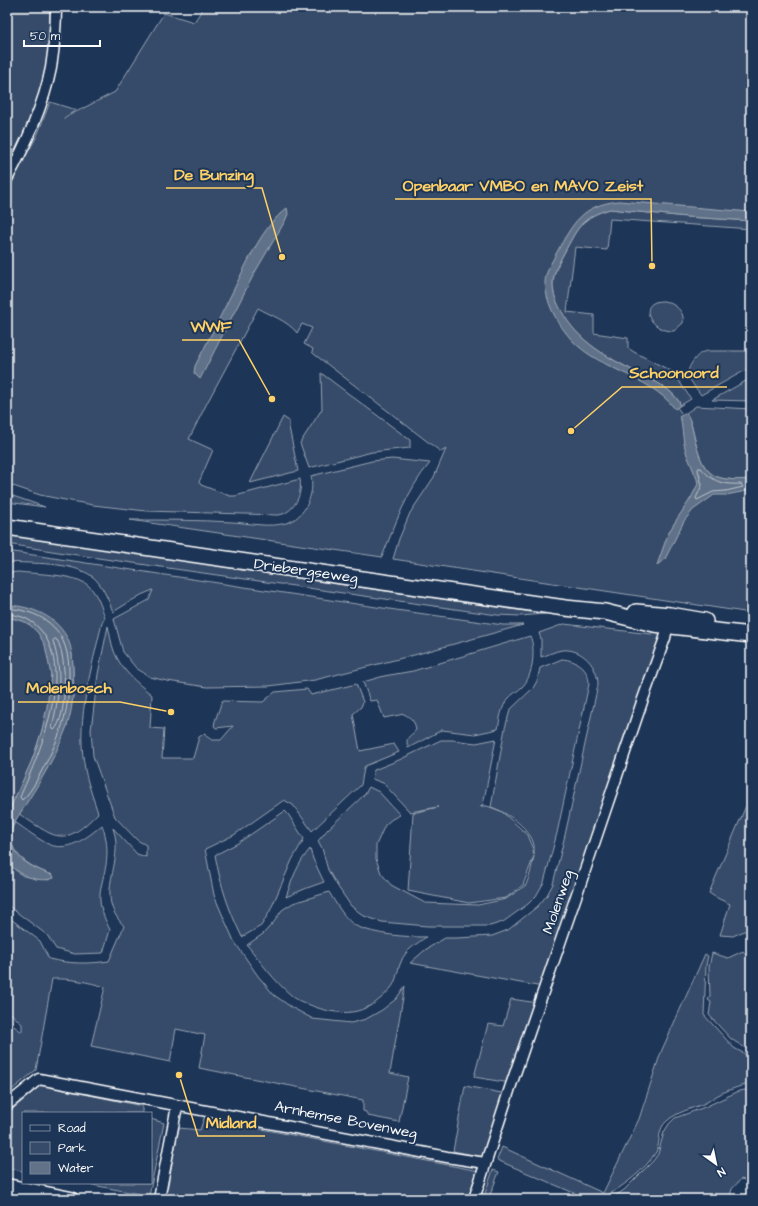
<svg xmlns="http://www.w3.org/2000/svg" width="758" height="1206" font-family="'Architects Daughter',sans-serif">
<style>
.green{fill:#364b69;stroke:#9aa5b4}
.water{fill:#617289;stroke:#a0aab8}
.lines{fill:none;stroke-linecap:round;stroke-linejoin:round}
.shore{stroke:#c0c7d0;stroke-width:1}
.street-casing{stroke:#fff;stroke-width:13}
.secondary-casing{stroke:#fff;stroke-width:17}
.primary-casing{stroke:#fff;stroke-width:18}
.street{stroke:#1d3557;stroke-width:10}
.secondary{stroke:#1d3557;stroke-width:14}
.primary{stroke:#1d3557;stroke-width:15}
.labels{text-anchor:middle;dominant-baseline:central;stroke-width:4;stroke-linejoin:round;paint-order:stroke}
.street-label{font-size:15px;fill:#fff;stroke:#1d3557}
.leader{fill:none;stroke:#ffd166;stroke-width:1.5}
.callout-dot{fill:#ffd166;stroke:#1d3557;stroke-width:1.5}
.callout-label{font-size:16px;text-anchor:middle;font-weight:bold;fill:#ffd166;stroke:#1d3557;stroke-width:4;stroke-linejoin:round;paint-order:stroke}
</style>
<rect width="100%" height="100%" fill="#1d3557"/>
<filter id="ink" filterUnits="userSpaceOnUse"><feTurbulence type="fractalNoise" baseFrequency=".025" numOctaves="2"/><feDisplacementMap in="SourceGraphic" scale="8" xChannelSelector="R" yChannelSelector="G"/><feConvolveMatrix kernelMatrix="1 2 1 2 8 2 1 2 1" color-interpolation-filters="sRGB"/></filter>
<g filter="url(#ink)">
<path class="green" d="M7,7H50L48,66L44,86L21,142L7,169Z
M204,7H751V215L615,206L593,210L581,220L550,272V294L562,321L581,342L666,393L686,419L701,470L717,490L751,487V613L393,559L399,539L410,513L434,477L446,449L441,452L314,354L312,352L313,349L304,344L312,328L302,324L297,333C288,321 270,315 258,308L207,403L189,439L213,450L199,482L201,485L230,496H235L300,479C302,491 298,505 287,512C284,514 280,515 277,515L146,511L93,505L60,499L40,495L7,484V190L37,136L50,102L76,110L64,118L115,92L164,13L194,22Z
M610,209L687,217L751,221V229L610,219L607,250L575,247L567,312L594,315V333L628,338V348L634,352L675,373L677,378L691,399L681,405C672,388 654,381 638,373C607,357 578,342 561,311C548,287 552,275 564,253C577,229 581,217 610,209Z
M664,301C675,304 685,311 683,323L674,331C649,332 636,300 664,301Z
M713,351H745L751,354V367L701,395C697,389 691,383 689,377C685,370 695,357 701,353C704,351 709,351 713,351Z
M321,373L410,440V448L372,452L309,468L300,443L322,409Z
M751,378V401L712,400Z
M696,406L751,409V479C711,482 703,475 694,436C692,428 691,420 686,413Z
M283,417L289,421V427L298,471L250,483Z
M392,459L430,463C407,490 395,525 382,557L130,520C164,520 198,520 232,522C250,523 268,528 286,523C305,518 315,494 311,476L372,461Z
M7,494L45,507L7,502Z
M7,533L269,574L545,614L520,616L497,615L84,556L7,544Z
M7,551L396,610L503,625H523L414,655L315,680L269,686L207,687L167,681L150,677L136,668L123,652L114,619L149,600L153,590L141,595L113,612C109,601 102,584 93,577C72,561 32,564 7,562Z
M18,572C36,574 70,574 85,583C96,590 101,606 105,617L102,623C92,667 76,718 84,763C86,780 93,797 98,813C63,849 56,838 19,814L47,769L67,726L74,691L73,668L72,653L31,609L7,605V573Z
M7,617C15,619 24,620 30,625C77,660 32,768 10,808L7,806V744L9,728L7,722Z
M564,624L660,635L651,668L543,987L410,963L425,950L445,938H457L492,936L508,930L538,906L547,895L553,884L565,835L598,685C598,666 582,648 562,650C555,651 548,655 541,657V639L539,633Z
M108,626C110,634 111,643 114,651C121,670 136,682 152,695L150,728L164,729L162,758H193L199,737L205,733L206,736L212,740H221L233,726L216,728L214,726L215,721L222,701L263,702L275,692L307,689L311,695L356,684L363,702L361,707L353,714L360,751L394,744L399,752L365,766L364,768L361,785L312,831L293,805L284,800L234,835L205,849L214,895L222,914L234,941L258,976L274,995L291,1007L313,1019L351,1023L366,1019L382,1010L396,999L405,986L390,1073L408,1077L399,1122L368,1116L366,1112L363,1111V1100L199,1068L205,1035L176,1029L170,1062L91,1046L105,987C89,982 69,978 52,979L36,1070L7,1094V1021L22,1032V1024L7,1010V916L40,941L49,959C70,964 89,964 109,961L124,926C92,893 126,865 113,828L137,854L146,857V845L137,840L115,817L93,756L91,730L98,674Z
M530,636C536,649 533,677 522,687C518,691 512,694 508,699C501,707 500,719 498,729L475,734L442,730L408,748C405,736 409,738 416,730C415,721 411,718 404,714L384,718L377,700L370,701L363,682L384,676L413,671Z
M562,659C577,660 589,669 589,684L557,833L544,882L536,896L528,904L503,922L490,926H427L382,922L364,916L351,906L338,887L328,870L322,848L318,841L328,829L365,794L369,787L379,792L400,815L392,819L385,825L376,845V859L381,873L391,885L425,903L478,905L506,899L526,885L530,874L534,856L523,885L506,898L469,903L408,891L413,813L438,807L410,812L383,783L372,779L374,770L399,760L441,740H453L476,743L496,739L483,805L480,806H487L501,811L528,835L532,845L534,855C534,852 534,849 534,846C532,829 506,812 491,807L505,728L510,710L533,688L537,681L540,668Z
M751,794V928L733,936L720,935L730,904L715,897L709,893Z
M285,811L288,814L304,839L292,860L270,911L261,926L242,937C228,908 221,887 215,855L238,843Z
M15,822C25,829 35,837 46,843C66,854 87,838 102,825C107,838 108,851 106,865C104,877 99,889 100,901C101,912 106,921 110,930L103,953L75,954L56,949L47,935L7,905V863L23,876L49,880L53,875C30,868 0,850 15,822Z
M310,849L313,859L324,882L307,888L286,897C292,879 298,863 310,849Z
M329,892C335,902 346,921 356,926C376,935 405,937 426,937C417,944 405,950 401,962C397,970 397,981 391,988C370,1013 347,1018 315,1007C308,1004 297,1001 291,995C274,981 261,962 247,945L263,934L274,922L282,910L293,903Z
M743,951L751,960V1053L750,1051L731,1039L709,1015L711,1002L708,1000L710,996L709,967L712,953L728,958Z
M705,954L708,956L706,965L704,1015L734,1048L745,1054L751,1061V1083C741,1086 731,1089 722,1093C715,1096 710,1101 703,1104C691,1109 677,1112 667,1121C657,1129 661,1141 656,1152C645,1170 626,1184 608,1195V1199H588L497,1160L502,1147L603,1193L639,1119L661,1052Z
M511,999L538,1003L510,1083L474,1077L488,1024L503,1026Z
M41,1085L142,1106V1113H23V1171L7,1168V1114Z
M465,1086L507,1094L484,1157L453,1151Z
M751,1089V1182L741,1179L732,1189L729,1199H610L624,1190L653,1161L658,1154L664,1132L669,1124L675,1118L705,1107L739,1091Z
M204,1118L479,1171L471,1199H164L179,1128L200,1130Z
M151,1119L164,1123L149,1196L83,1183H151Z
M493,1170L499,1172L490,1195L495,1198L494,1199H483Z"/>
<path class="water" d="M619,201L751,212V221L687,217L610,209C581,217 577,229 564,253C552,275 548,287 561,310C578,342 607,357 638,373C654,381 672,388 681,405L675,409C648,373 593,370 566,333C555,319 546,302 545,283C545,272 552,262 557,252C573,223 582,205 619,201Z
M287,208L288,214L285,221L254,274L200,379L194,373L195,366C208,341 221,315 234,289C248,261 262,227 287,208Z
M686,413C691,420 692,428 694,436C703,475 711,482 751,479V490L726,495H714L693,510L684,521L665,559L657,565L668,534L675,522L691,498L698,484L697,479L687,455L684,444L681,420L679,417Z
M7,605C32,606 59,617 69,642C73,653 73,666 73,678C74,695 72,711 67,726C54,763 31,795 11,828C5,855 31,868 53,875L54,878C37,884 19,874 7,863V815L33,758L42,730L47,707L51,675L45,645L38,633L30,625L23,621L7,617Z"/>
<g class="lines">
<path class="shore" d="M699,468H701C713,482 723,485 741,484L743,487L726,491L713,492L697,500L696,498L702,485L698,470Z
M7,608C48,612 69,632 69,673C70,707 62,732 47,761C40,773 33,791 22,800L20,797C38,756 72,679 45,636C36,622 24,615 7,614
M55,639L57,640C67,655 68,718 54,730L52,728C59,695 63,674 53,641Z"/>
<g class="street-casing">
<path id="street" d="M7,179C25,147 44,104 51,68C54,48 56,27 56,7
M7,1105L39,1079L447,1157L485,1163
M16,1199L18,1188
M159,1199L177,1106
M474,1199L510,1088L582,879L643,699L665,638L669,619"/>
</g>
<g class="secondary-casing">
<path id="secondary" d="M7,1186L71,1199"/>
</g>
<g class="primary-casing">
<path id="primary" d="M7,527L376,581L565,608L605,612L654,624L751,635
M636,612L670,615L705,621"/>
</g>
<use href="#street" class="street"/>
<use href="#secondary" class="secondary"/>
<use href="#primary" class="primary"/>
</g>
</g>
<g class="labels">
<g class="street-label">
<text transform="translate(306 571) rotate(8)">Driebergseweg</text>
<text transform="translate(558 902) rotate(-71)">Molenweg</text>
<text transform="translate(346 1120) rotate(11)">Arnhemse Bovenweg</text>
</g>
</g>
<path class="leader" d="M282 257L262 188H166M652 266L651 199H395M272 399L239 340H182M571 431L622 387H727M171 712L120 702H18M179 1075L198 1136H265"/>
<g class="callout-dot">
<circle cx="282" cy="257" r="4"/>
<circle cx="652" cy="266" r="4"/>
<circle cx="272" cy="399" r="4"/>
<circle cx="571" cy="431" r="4"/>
<circle cx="171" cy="712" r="4"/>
<circle cx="179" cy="1075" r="4"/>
</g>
<g class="callout-label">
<text x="214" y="180">De Bunzing</text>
<text x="523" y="191">Openbaar VMBO en MAVO Zeist</text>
<text x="211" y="332">WWF</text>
<text x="674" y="378">Schoonoord</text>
<text x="69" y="693">Molenbosch</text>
<text x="231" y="1128">Midland</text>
</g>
<rect width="758" height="1206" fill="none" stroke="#1d3557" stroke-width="24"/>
<rect x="12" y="12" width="734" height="1182" fill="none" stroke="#fff" stroke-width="1.5" filter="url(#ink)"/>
<rect x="22" y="1112" width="130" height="72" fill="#1d3557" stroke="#77869a"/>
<rect x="30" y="1125" width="20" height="6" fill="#1d3557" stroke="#77869a"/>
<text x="58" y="1132" font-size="12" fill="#ffffff">Road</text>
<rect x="30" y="1142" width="20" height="12" fill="#364b69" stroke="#77869a"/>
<text x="58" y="1152" font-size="12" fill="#ffffff">Park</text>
<rect x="30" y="1162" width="20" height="12" fill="#617289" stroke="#77869a"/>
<text x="58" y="1172" font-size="12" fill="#ffffff">Water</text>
<g transform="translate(716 1164) rotate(147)" stroke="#1d3557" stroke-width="3" paint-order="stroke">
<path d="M0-3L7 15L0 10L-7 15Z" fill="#ffffff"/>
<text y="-6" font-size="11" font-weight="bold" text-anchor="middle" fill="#ffffff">N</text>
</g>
<path d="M24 40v6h76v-6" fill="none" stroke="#ffffff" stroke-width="2"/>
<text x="30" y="40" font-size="12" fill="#ffffff" stroke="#1d3557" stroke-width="3" paint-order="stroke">50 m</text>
</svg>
